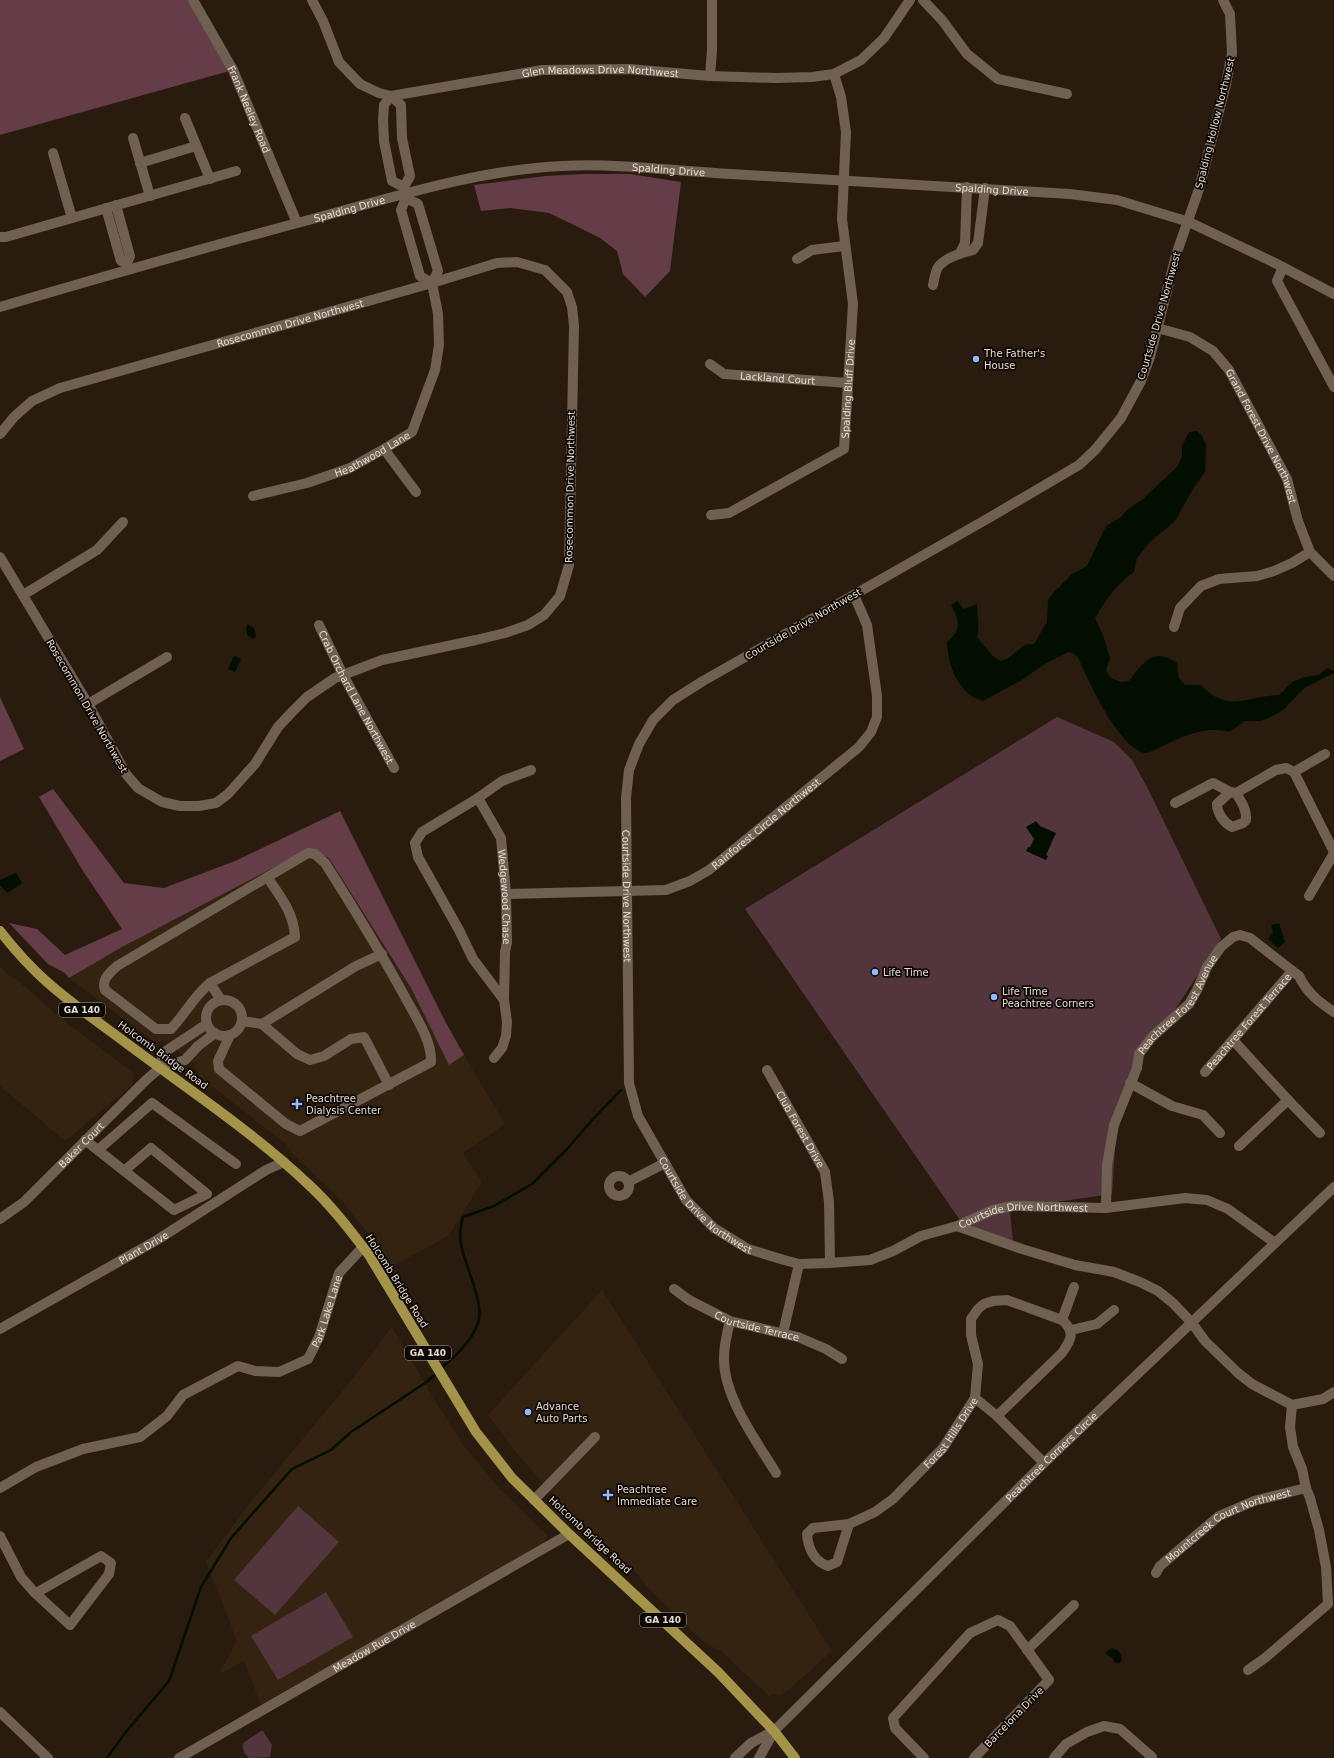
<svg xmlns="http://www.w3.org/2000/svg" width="1334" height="1758" font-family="'DejaVu Sans',sans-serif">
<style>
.built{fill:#342310}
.green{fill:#53353d}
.forest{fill:#653d48}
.water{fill:#020e00}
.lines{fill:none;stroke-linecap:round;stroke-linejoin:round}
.stream{stroke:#020e00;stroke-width:2.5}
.street{stroke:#6f6051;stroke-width:10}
.secondary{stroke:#6f6051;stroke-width:10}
.primary{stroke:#a4944a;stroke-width:10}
.poi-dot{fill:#97b6fd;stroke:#0d0804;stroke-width:1.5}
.labels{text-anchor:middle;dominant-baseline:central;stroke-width:3.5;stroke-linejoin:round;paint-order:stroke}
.shield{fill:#0d0804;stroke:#a49c95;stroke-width:1}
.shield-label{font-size:9px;font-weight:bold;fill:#e5dcd3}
.street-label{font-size:10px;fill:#e5dcd3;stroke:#0d0804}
.poi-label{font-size:10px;fill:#e5dcd3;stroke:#0d0804;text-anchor:start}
</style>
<rect width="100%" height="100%" fill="#291c0f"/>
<path class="built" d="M309,849L329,858L411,988L449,1064L464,1055L505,1124L463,1153L482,1182L448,1236L390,1268L371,1237L344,1203L292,1153L285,1143L200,1077L194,1064L166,1042L153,1041L69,978L122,947Z
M0,966L9,975L16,979L69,1025L134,1073L132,1085L65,1141L0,1086Z
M602,1290L832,1651L786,1692L780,1695L771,1694L770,1697L721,1651L705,1643L645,1585L637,1573L555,1497L515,1451L488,1415Z
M392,1327L431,1394L464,1446L499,1488L547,1535L544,1543L261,1705L244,1661L222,1673L221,1670L237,1641L206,1562L254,1498L359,1371Z"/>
<path class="green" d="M1057,717L1114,742L1132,760L1147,787L1221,939L1165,1025L1144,1051L1117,1117L1112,1194L1035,1205L1010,1212L1013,1240H1011L964,1226L745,909Z
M298,1506L339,1542L275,1615L234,1580Z
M326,1592L353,1637L278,1680L251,1636Z
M261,1731H263L272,1745L270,1757L249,1758C244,1753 242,1750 243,1743Z"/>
<path class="forest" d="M0,0H193L233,70L0,135Z
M584,174H630L681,182L670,271L645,297L623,274L617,251L600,238L572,224L549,213L511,208L481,211L474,185L545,176Z
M0,697L24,749L0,761Z
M53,789L124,883L164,888L235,861L340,811L446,1023L464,1055L449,1065L411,988L329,858L309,849L122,947L69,978L65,973L48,964L9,923L37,929L65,955L122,929L83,871L39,797Z"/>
<path class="water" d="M1197,431L1202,436L1206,445L1205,472L1194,487L1175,521L1150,542L1137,558L1134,572C1116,584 1106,600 1095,618L1104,638L1110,658L1106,670L1111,678L1121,682L1129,681C1143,663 1153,646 1177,663L1179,678L1185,685H1201C1228,714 1246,696 1279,695L1292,682L1305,677L1319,675L1327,668L1334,671V673L1304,688L1285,708L1277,714L1261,721H1245L1229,732C1201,723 1172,743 1147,753C1121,753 1087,679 1078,657L1073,653L1068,652L1045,664L1020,681L983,701C958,694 948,666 947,642C962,629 960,622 951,605L957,601L964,609L977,604C977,615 980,626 977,637L992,655L1000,661L1007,659L1026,644H1034L1047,622L1048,600L1054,592L1072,574L1087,566L1106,526L1121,517L1127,510L1144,498L1177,467L1182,457V446L1189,432Z
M247,624L254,628L256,636L254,639L247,635L246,628Z
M234,656L241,659L235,672L228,669Z
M1036,821L1040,826L1056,833L1046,855L1048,856L1046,860L1026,851L1028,847H1030L1034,839L1026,827Z
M16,873L22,883L7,893L0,885V880Z
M1279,923L1285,942L1278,948L1268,939L1273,933L1271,925Z
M1111,1648L1119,1651L1122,1658L1120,1663H1115L1112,1657L1107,1655L1106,1652Z"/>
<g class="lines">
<path class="stream" d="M440,1369C455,1357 475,1338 479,1319C482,1302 469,1273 464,1256C460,1242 458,1232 463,1217L494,1206L532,1184L567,1149L593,1119L621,1090
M107,1758L125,1733L169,1681L201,1587L231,1538L292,1469L331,1450L351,1432L425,1383L437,1373"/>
<g class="street">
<path id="s1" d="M193,0L233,70L297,223"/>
<path id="s2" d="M312,0L323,21L339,62L360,84L379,93L391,96L542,70L629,69L710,76L776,78L812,77L834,74L861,60L884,38L910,0"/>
<path d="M923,0L942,20L967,54L998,79L1067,94"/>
<path id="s3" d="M1223,0L1230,14L1232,53L1226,84L1199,189L1176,255L1150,357L1141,381L1121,418L1095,450L1079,465L987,519L703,681L673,700L653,720L639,744L629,770L626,798L629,1083L638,1116L686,1200L714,1228L748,1249L784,1260L799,1264L830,1263L870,1260L893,1251L921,1236L957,1226L993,1210L1013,1206L1106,1208L1185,1198L1207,1200L1228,1209L1275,1243"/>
<path d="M710,76L712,50V0"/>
<path d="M391,96L401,105L402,138L410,176L404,187L406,198L401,210L420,276L432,283"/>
<path d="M391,96L384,105L383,121L384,141L392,181L404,187"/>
<path d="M185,118L210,179"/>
<path d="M133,138L150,196"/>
<path d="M53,153L72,218"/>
<path d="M140,163L196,146"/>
<path d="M116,205L130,256L127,263"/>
<path d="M106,208L121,261L127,263"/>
<path d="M0,237H6L236,171"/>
<path d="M960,253L965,243L967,187"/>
<path d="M797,259L812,250L844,246"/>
<path d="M933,285C934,280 935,274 937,269C942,259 962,252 973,250L978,243L985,188"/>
<path id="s4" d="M1157,328L1190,337L1213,351L1229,370L1287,479L1298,521L1310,552L1334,576"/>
<path id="s5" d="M710,364L724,374L848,383"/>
<path id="s6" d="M0,434L14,417L32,401L60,388L432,283L497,263L517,262L545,270L567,292L572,307L574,326L569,565L560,596L544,615L528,625L505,633L476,640L382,660L335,678L307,697L292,712L278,727L255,764L228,794L216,803L199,806H180L162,802L138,788L126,774L88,704L0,557"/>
<path d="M384,449L416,492"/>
<path id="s7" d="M253,496L307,483L350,468L384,449L412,432L435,370L439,345L438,314L432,283L438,271L418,204L406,198"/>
<path id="s8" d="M711,515L729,513L844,449L853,304L842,219L846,132L841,97L834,74"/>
<path d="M23,595L97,550L123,522"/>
<path id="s9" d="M319,625L343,675L394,768"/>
<path d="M1174,627L1180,608L1201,586L1219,579L1257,576L1274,571L1292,563L1310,552"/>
<path d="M88,704L167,657"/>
<path d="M1294,772L1325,754"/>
<path d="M1230,792L1217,804C1217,813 1224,823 1232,827L1243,823L1246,820C1247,810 1241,801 1236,793"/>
<path id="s10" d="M478,798L501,838L506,894L507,942L505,952L504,1000L507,1022L506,1036L502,1048L494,1058"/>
<path d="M1175,803L1213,783L1230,792L1236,793L1276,770L1286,768L1294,772L1334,852"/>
<path id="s11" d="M506,894L666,890L690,881L709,870L859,747L871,732L877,717V696L867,625L854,595"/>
<path d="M1309,896L1334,853"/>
<path d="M210,983L221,1000"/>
<circle cx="224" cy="1018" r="18"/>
<path d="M504,1000L473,959L459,930L418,857L415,843L422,832L478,798L502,781L531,770"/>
<path d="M242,1021L262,1024L356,966L382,954"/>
<path d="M262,1024L297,1054L310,1060L324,1056L351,1039L364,1037L389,1085"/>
<path d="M230,1035L218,1061L219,1069L286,1124L300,1131L431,1062C432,1040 415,1016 405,997C380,951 353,907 325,863L315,854L308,853L117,966C110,973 101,979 105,990L156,1029H171C185,1014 194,996 210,983L295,937C294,913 280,896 267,877"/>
<path d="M1233,1040L1288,1100L1239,1146"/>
<path d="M160,1068L163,1053L207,1024"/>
<path id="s12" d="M767,1070L825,1172L829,1202L830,1263"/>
<path id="s13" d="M1205,1072L1292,971"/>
<path d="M1130,1083L1172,1106L1203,1115L1220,1133"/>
<path d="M1288,1100L1320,1133"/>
<path d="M85,1140L174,1210L207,1194L151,1148L124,1171"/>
<path d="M98,1150L152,1103L236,1164"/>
<circle cx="619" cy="1186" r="10"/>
<path d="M628,1182L665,1163"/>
<path id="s14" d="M1106,1208L1107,1165L1114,1125L1137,1068L1139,1054L1152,1037L1189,1004L1197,990L1207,967L1221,947L1233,937L1240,935L1250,938L1299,976C1307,993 1319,1002 1334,1012"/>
<path id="s15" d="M0,1219L24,1202L146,1080L160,1068L185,1060L198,1046L215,1033"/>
<path d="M957,1226L1022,1249L1075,1265L1114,1272L1140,1282L1158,1291L1173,1303L1192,1323L1205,1341L1238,1373L1252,1384L1292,1405L1323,1399L1334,1392"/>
<path id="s16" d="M674,1289L689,1300L730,1321L798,1337L826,1349L842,1359"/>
<path d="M1062,1320L1074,1287"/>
<path d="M730,1321C727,1333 724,1345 724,1357C723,1397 756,1440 776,1473"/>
<path id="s17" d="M0,1329L157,1240L266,1170L284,1162"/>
<path d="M1071,1330L1097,1324L1114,1310"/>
<path d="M783,1333L799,1264"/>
<path d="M975,1398L997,1416L1044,1463"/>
<path id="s18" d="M0,1488L36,1467L83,1449L140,1437L167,1416L183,1395L238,1366L255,1371L279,1372L308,1359L319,1337L339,1273L363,1247"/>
<path d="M534,1500L595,1437"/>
<path id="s19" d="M849,1524L837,1562L828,1566C814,1561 808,1548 807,1534L813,1528L849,1524L875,1512L893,1499L943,1448L975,1398L978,1364L971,1335V1319L978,1309L984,1304L993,1301L1007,1300L1062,1320C1076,1332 1071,1340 1062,1353L997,1416"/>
<path d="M0,1536L21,1577L34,1592L70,1625L109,1574L111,1563L101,1556L36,1593"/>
<path id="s20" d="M1156,1573L1160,1566L1219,1516L1254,1501L1306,1488"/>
<path d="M1027,1650L1074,1605"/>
<path d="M1248,1670L1265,1658L1328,1604L1326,1567L1319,1530L1310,1498L1306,1488L1302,1469L1293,1447L1290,1427L1292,1405"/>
<path d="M0,1712L48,1758"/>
<path id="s21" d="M179,1758L569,1534"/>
<path d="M924,1758L895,1728L893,1718L970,1633L998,1620L1010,1626L1049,1680L974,1758"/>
<path d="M1054,1758L1066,1744L1087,1732L1104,1726L1120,1729L1152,1757"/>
</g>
<g class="secondary">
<path d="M1283,267L1277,281L1334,387"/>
<path id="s22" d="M0,307C105,276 211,246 316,218C397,196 478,170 562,166C619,163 675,171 731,174C844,180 957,187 1070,194L1117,200L1189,222L1273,262L1334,294"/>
<path id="s23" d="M735,1758L751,1743L774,1731L1044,1463L1334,1187"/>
<path d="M759,1758L774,1731"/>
</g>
<path class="primary" d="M0,931C14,949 30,967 47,982C73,1005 101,1024 129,1045C189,1090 253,1132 308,1184C331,1205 350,1230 369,1255L476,1432L512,1478L569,1534L718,1672L774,1731L795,1758"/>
</g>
<g class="poi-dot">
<circle cx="976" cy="359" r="4"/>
<circle cx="875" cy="972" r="4"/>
<circle cx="994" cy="997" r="4"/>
<path d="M295 1098h4v4h4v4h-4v4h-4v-4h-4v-4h4z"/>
<circle cx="528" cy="1412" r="4"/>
<path d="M606 1489h4v4h4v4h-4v4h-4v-4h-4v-4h4z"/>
</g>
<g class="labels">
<g class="shield">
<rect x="59" y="1003" width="46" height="14" rx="3"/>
<rect x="405" y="1346" width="46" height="14" rx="3"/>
<rect x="640" y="1613" width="46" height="14" rx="3"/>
</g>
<g class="shield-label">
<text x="82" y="1010">GA 140</text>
<text x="428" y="1353">GA 140</text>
<text x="663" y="1620">GA 140</text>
</g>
<g class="street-label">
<text stroke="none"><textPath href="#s2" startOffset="343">Glen Meadows Drive Northwest</textPath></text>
<text stroke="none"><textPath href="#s1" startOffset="123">Frank Neeley Road</textPath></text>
<text transform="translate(1215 123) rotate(-76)">Spalding Hollow Northwest</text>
<text stroke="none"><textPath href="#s22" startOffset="687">Spalding Drive</textPath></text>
<text stroke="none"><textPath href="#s22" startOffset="1011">Spalding Drive</textPath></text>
<text stroke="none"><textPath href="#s22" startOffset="363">Spalding Drive</textPath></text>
<text transform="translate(1159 316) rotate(-74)">Courtside Drive Northwest</text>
<text stroke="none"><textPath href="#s6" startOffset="316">Rosecommon Drive Northwest</textPath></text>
<text stroke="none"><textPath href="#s5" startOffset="71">Lackland Court</textPath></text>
<text stroke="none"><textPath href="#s8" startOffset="210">Spalding Bluff Drive</textPath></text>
<text stroke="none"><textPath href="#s4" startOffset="160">Grand Forest Drive Northwest</textPath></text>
<text stroke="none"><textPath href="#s7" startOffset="127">Heathwood Lane</textPath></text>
<text transform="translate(570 487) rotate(-89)">Rosecommon Drive Northwest</text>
<text transform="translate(803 624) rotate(-30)">Courtside Drive Northwest</text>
<text stroke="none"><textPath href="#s9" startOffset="81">Crab Orchard Lane Northwest</textPath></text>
<text transform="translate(87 706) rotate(60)">Rosecommon Drive Northwest</text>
<text stroke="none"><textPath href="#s11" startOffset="281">Rainforest Circle Northwest</textPath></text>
<text stroke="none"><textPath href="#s3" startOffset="1180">Courtside Drive Northwest</textPath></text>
<text stroke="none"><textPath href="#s10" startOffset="105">Wedgewood Chase</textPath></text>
<text stroke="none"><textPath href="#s14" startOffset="223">Peachtree Forest Avenue</textPath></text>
<text stroke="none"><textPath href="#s13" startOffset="67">Peachtree Forest Terrace</textPath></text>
<text transform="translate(163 1055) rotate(36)">Holcomb Bridge Road</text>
<text stroke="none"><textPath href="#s12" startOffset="68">Club Forest Drive</textPath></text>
<text stroke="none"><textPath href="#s15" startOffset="110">Baker Court</textPath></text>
<text stroke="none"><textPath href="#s3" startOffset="1515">Courtside Drive Northwest</textPath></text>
<text stroke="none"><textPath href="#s3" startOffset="1864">Courtside Drive Northwest</textPath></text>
<text stroke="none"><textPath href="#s17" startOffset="165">Plant Drive</textPath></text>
<text transform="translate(397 1281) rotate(58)">Holcomb Bridge Road</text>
<text stroke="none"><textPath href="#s18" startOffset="398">Park Lake Lane</textPath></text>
<text stroke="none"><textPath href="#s16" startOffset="92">Courtside Terrace</textPath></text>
<text stroke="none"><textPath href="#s19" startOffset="274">Forest Hills Drive</textPath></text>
<text stroke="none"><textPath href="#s23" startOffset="438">Peachtree Corners Circle</textPath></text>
<text stroke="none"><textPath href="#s20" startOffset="89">Mountcreek Court Northwest</textPath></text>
<text transform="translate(590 1535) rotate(43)">Holcomb Bridge Road</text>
<text stroke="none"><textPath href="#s21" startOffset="225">Meadow Rue Drive</textPath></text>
<text transform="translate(1014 1717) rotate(-46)">Barcelona Drive</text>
</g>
<g class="poi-label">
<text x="984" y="353">The Father's<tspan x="984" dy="12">House</tspan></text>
<text x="883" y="972">Life Time</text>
<text x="1002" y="991">Life Time<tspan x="1002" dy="12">Peachtree Corners</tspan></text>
<text x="306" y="1098">Peachtree<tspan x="306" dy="12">Dialysis Center</tspan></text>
<text x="536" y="1406">Advance<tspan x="536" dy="12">Auto Parts</tspan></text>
<text x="617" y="1489">Peachtree<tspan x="617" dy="12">Immediate Care</tspan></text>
</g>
</g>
</svg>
